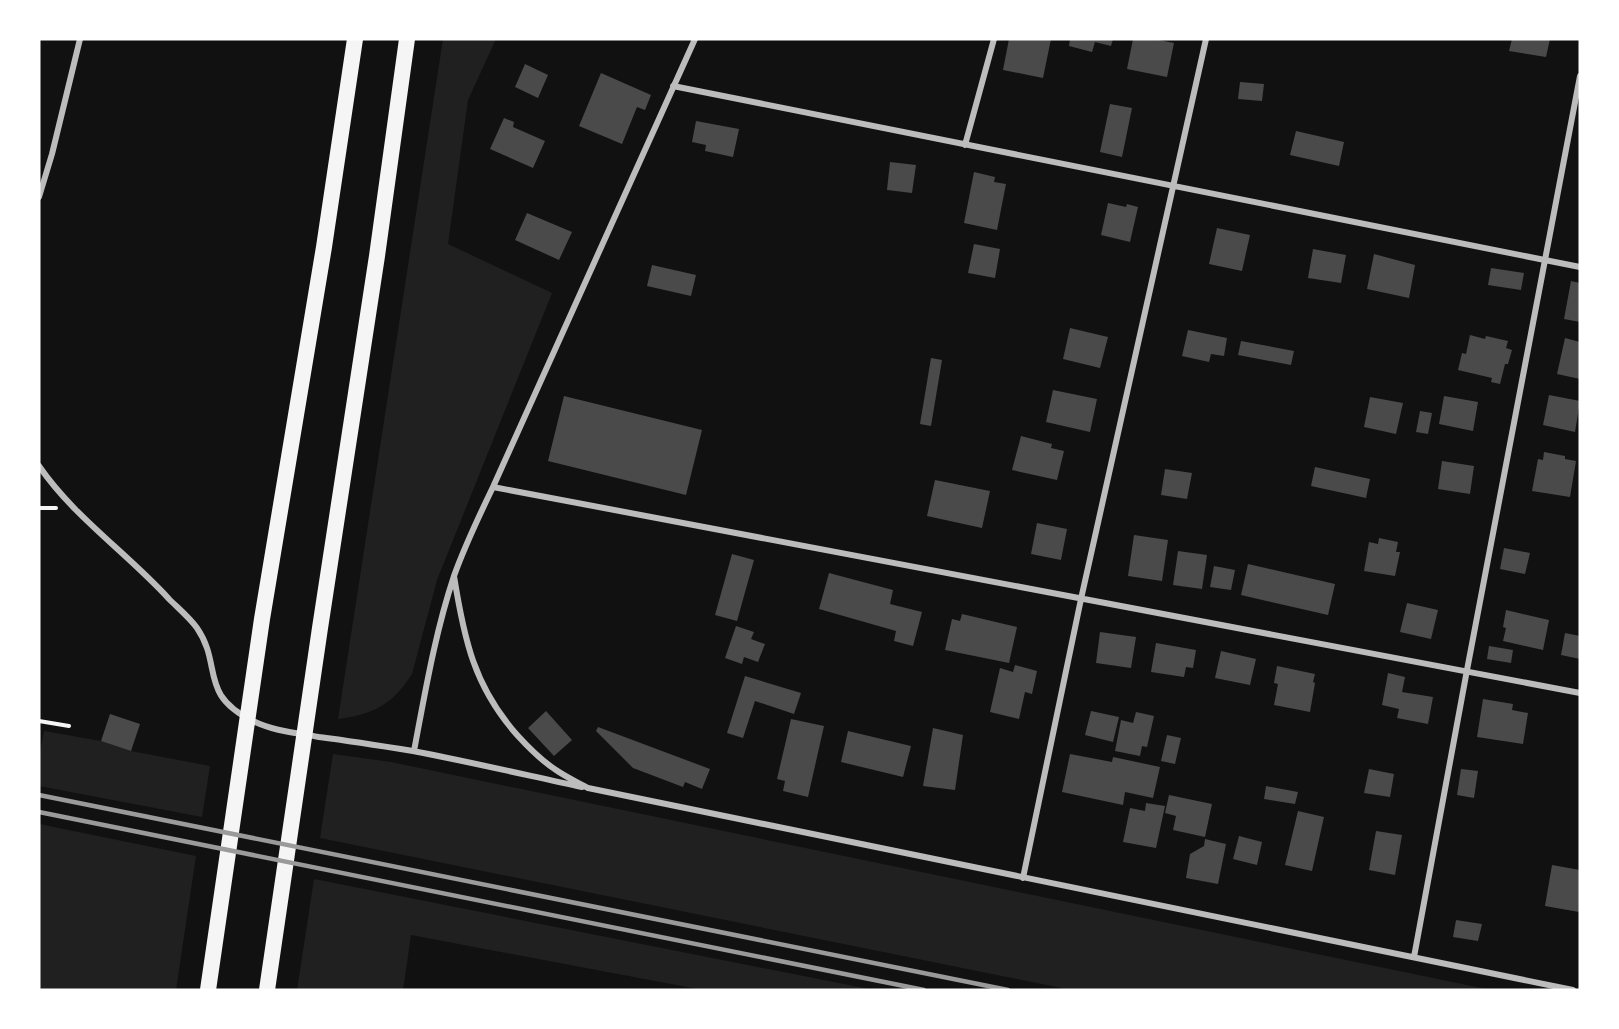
<svg xmlns="http://www.w3.org/2000/svg" width="1619" height="1029" font-family="Overpass,sans-serif">
<style>
.green{fill:#202020}
.building{fill:#4a4a4a}
.lines{fill:none;stroke-linecap:round;stroke-linejoin:round}
.path{stroke:#f5f5f5;stroke-width:4}
.minor{stroke:#bcbcbc;stroke-width:6}
.trunk{stroke:#f5f5f5;stroke-width:16}
.rail{stroke:#9a9a9a;stroke-width:4.5}
</style>
<rect width="100%" height="100%" fill="#111"/>
<path class="green" d="M443,39H496L468,100L448,244L552,293L437,580L412,674C392,705 374,714 338,719Z
M44,731L101,741L131,751L210,766L202,817L39,786V757Z
M333,754L391,762L1491,990H1071L320,838Z
M39,824L196,856L176,990H39Z
M314,879L874,990H703L411,935L403,990H297Z"/>
<path class="building" d="M1009,39H1051L1043,78L1003,70Z
M1070,39H1113L1111,46L1095,42L1092,52L1069,46Z
M1133,39H1154L1174,43L1167,77L1127,69Z
M1512,39H1550L1546,57L1509,51Z
M525,64L548,75L538,98L515,87Z
M601,73L651,95L645,110L637,107L622,144L579,126Z
M1240,82L1264,84L1262,101L1238,99Z
M1110,104L1132,108L1122,157L1100,152Z
M504,118L514,122L513,127L545,141L533,168L490,149Z
M696,121L739,129L733,157L705,151L706,145L692,142Z
M1296,131L1344,142L1339,166L1290,155Z
M890,162L916,165L912,193L887,190Z
M974,172L995,177L994,182L1006,184L997,230L964,223Z
M1108,203L1126,207L1127,204L1138,207L1130,242L1101,235Z
M527,213L572,232L559,260L515,240Z
M1217,228L1250,235L1242,271L1209,264Z
M974,244L1000,249L995,278L968,273Z
M1313,249L1346,255L1341,283L1308,278Z
M1374,254L1415,265L1409,298L1367,289Z
M652,265L696,275L691,296L647,286Z
M1491,268L1524,273L1521,290L1488,285Z
M1571,281L1580,283V322L1564,319Z
M1070,328L1108,337L1100,368L1063,359Z
M1188,330L1227,338L1224,356L1211,354L1209,362L1182,356Z
M1470,335L1485,339L1486,336L1508,341L1506,348L1512,350L1508,364H1505L1500,384L1491,382L1492,378L1458,370L1462,353L1466,354Z
M1565,338L1580,342V379L1557,374Z
M1241,341L1294,351L1291,365L1238,355Z
M931,358L942,360L931,426L920,424Z
M1053,390L1097,399L1090,432L1046,422Z
M1549,395L1580,401L1575,432L1543,425Z
M564,396L702,430L686,495L548,461Z
M1444,396L1478,402L1473,431L1439,424Z
M1370,397L1403,403L1396,434L1364,427Z
M1420,411L1432,413L1428,434L1416,432Z
M1021,436L1052,444L1051,448L1064,451L1057,480L1012,470Z
M1544,452L1565,456V459L1576,461L1570,497L1532,491L1538,459L1543,460Z
M1442,461L1474,466L1470,494L1438,489Z
M1315,467L1370,479L1366,498L1311,486Z
M1165,469L1192,473L1187,499L1161,495Z
M935,480L990,491L982,528L927,516Z
M1037,523L1067,529L1061,560L1031,554Z
M1134,535L1168,540L1162,581L1128,576Z
M1379,538L1398,542L1396,552H1400L1395,576L1364,571L1369,542L1378,544Z
M1504,548L1530,553L1525,574L1500,569Z
M1178,551L1207,555L1202,589L1173,585Z
M732,554L754,560L737,621L715,615Z
M1248,564L1335,584L1328,615L1241,595Z
M1214,566L1235,570L1231,590L1210,587Z
M829,573L893,590L890,604L922,612L913,646L894,641L896,631L819,609Z
M1407,603L1438,610L1431,639L1400,632Z
M1506,610L1549,620L1543,650L1503,641L1506,628L1503,627Z
M962,614L1017,627L1009,663L945,650L952,619L960,621Z
M736,626L754,632L751,639L765,644L758,662L744,657L742,664L725,658Z
M1100,632L1136,637L1131,668L1096,663Z
M1565,633L1580,636V659L1561,655Z
M1156,643L1196,650L1193,668L1186,667L1184,677L1151,672Z
M1489,646L1513,650L1511,663L1487,659Z
M1221,651L1256,659L1250,685L1215,678Z
M1015,665L1037,671L1032,694L1025,692L1019,719L990,712L1000,668L1013,672Z
M1277,666L1315,674L1313,682L1315,683L1310,712L1274,705L1278,684L1274,683Z
M1388,673L1405,677L1402,692L1433,697L1428,724L1397,718L1399,709L1382,705Z
M745,676L801,693L794,714L755,701L743,738L727,733Z
M1483,699L1513,704L1512,710L1528,713L1523,744L1477,737Z
M546,711L572,740L554,756L528,728Z
M1091,711L1119,717L1113,742L1085,735Z
M1136,712L1154,716L1147,747L1142,746L1140,756L1115,751L1121,720L1133,723Z
M110,714L140,724L131,751L101,741Z
M791,719L824,726L808,797L783,791L785,781L777,779Z
M598,727L710,769L702,789L685,782L683,787L633,768L596,731Z
M933,728L963,735L955,790L923,786Z
M848,731L911,746L903,777L841,762Z
M1167,735L1181,738L1175,764L1161,761Z
M1070,754L1112,762L1113,757L1160,767L1153,798L1125,792L1123,805L1062,792Z
M1369,769L1394,774L1390,797L1364,793Z
M1461,769L1478,771L1474,798L1457,795Z
M1266,786L1298,792L1295,804L1264,799Z
M1169,795L1212,804L1205,837L1173,830L1176,816L1165,813Z
M1146,803L1165,806L1156,848L1123,842L1130,808L1145,811Z
M1298,811L1324,817L1312,871L1285,865Z
M1376,831L1402,835L1395,875L1369,870Z
M1239,836L1262,842L1257,865L1233,859Z
M1205,839L1226,844L1218,884L1186,878L1190,854L1204,846Z
M1552,865L1580,870L1579,912L1545,906Z
M1456,920L1482,924L1478,941L1453,937Z"/>
<g class="lines">
<path class="path" d="M39,508H56
M39,721L69,726"/>
<path class="minor" d="M673,86L1580,267
M965,145L994,39
M39,197L52,154L80,39
M39,466C74,517 127,553 169,599C178,608 190,618 197,628C223,666 198,694 253,721C273,731 297,733 319,737C350,741 382,746 413,751C470,762 526,775 582,787
M493,487L1580,693
M454,576C464,639 474,687 518,736C529,748 542,761 556,770C566,777 577,782 588,788L1573,990
M414,751C425,693 435,633 454,576C465,545 479,516 493,487L695,39
M1023,878L1081,599L1206,39
M1414,957L1467,670L1580,76"/>
<path class="trunk" d="M208,990L262,619L324,247L355,39
M267,990L320,628L377,256L407,39"/>
<path class="rail" d="M39,795L1008,990
M39,812L924,990"/>
</g>
<rect width="1619" height="1029" fill="none" stroke="#ffffff" stroke-width="81"/>
</svg>
